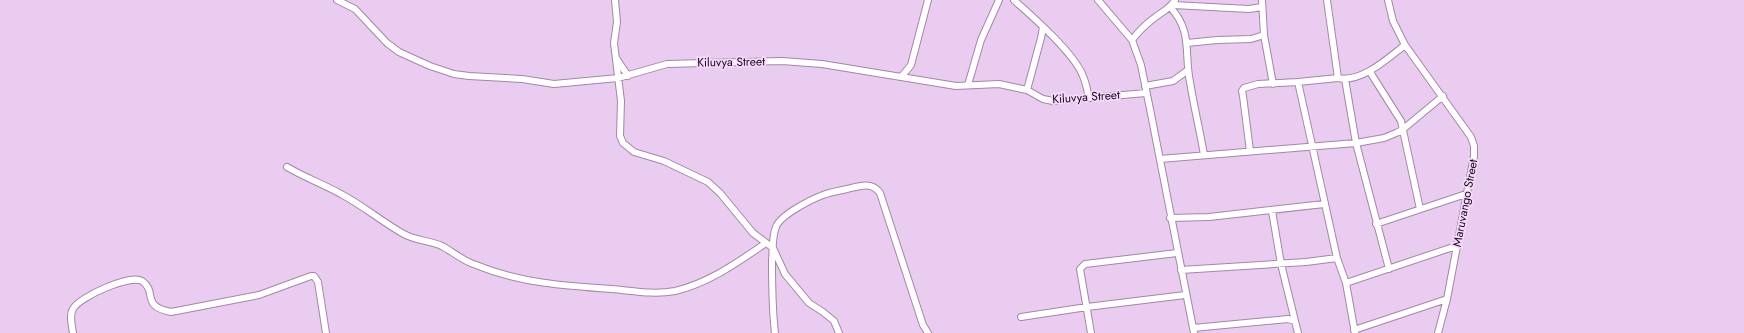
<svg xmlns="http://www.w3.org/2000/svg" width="1744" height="333" font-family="Jost,sans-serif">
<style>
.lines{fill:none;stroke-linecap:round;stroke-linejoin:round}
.street-casing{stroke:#a386a9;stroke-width:8}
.street{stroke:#fff;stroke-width:6}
.labels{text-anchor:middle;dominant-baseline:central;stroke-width:3.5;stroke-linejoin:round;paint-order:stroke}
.street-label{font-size:12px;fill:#130916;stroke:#f8d9ff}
</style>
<rect width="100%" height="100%" fill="#ebccf1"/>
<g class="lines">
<g class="street-casing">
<path id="street" d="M337,0L355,9L387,43L399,52L430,66L454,74L469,76L522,79L554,84L618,78L667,64L782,61L822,64L956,86L999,84L1027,90L1043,99L1053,101L1146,93
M615,0L617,22L614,43L621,101L620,136L623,143L634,152L664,161L708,182L720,193L753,233L773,248L785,274L809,303L823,312L834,321L839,333
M1014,0C1033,17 1074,53 1083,76C1086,83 1087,90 1089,97
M1098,0L1132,40
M1175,0C1170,9 1160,13 1153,19C1145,25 1138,32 1132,40L1141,65L1151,114L1194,333
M1262,0L1264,35L1273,84
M1327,0L1338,78
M1388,0L1393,21L1405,45L1471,137L1474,146V156L1447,299L1438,333
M1173,5L1249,9L1262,7
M1170,7C1193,31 1184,54 1190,82C1194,107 1200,131 1204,155
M1187,43L1217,40L1251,39L1264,35
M616,58L628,76
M1370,72L1401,121L1420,209
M902,76L911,65L928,0
M1345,79L1356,143L1389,269
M1298,82L1337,258L1346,283L1355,333
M968,85L981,40L999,0
M1145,86L1173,81L1188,70
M1027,90L1041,38L1043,27
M1250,151L1243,96L1242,91L1244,88L1258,84L1298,82L1338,78C1362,83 1388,58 1405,45
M1160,159L1356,143L1384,138L1396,133L1402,130L1443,96
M287,167C304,177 323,184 341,194C362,205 381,221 402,233C415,241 429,240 442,246C453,252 463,261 476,265C520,283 566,286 612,289C634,291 654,295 675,291C709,283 738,262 766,243
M1272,211L1281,264L1295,321
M1170,218L1209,217L1324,204
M1376,224L1466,194
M1181,270L1306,262L1337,258
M1346,283L1456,246
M1021,317L1087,307L1185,295
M1193,328L1288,319L1295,321L1298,333
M1354,330L1447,299
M73,333C72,326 69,315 73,309C79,297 130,274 142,281C158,292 140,306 171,312L259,295L311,276H314L318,282L326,333
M775,333C772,308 772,285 772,260C773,250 772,236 776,227C780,215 812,199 823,195C831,192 839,191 847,189C859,186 872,181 880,193L923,325L928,333
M1091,333L1080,269L1085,264L1177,253"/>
</g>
<use href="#street" class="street"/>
</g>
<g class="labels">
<g class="street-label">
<text transform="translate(731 62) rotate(-1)">Kiluvya Street</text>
<text transform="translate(1086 97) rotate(-4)">Kiluvya Street</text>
<text transform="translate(1465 203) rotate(-79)">Maruvango Street</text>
</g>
</g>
</svg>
